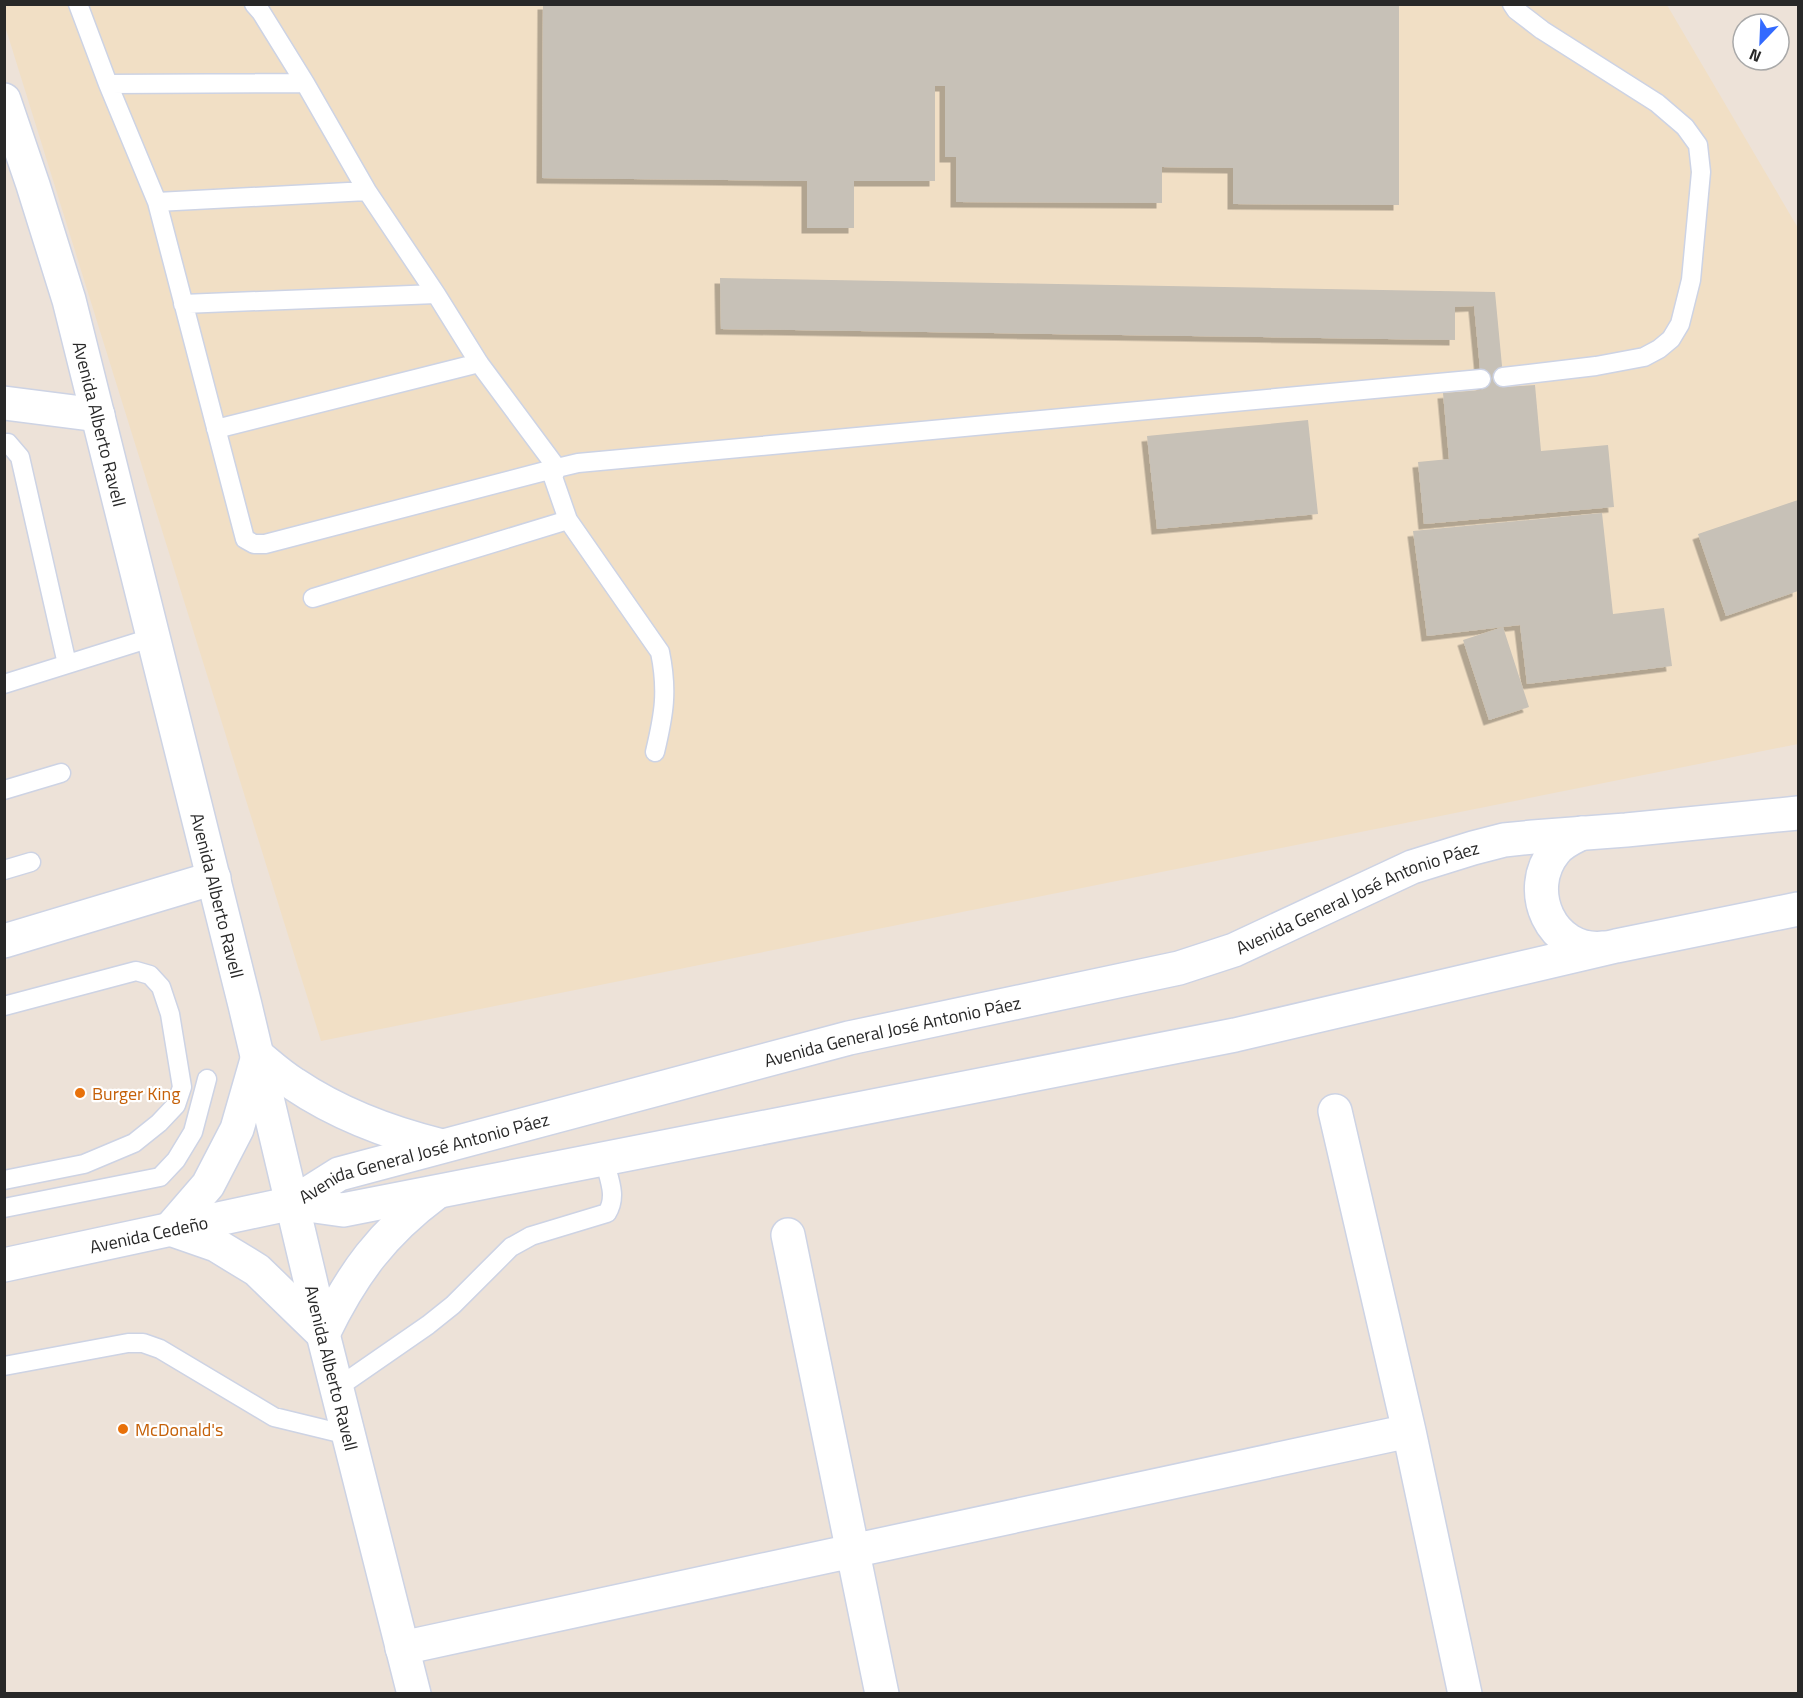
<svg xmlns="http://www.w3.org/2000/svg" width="1803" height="1698" font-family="'Titillium Web',sans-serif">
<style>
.education{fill:#f1dfc5}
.building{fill:#c7c1b7;filter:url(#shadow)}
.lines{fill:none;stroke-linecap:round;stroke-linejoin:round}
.service-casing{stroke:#cdd3e4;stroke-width:21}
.minor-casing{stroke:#cdd3e4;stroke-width:36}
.tertiary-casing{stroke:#cdd3e4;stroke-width:36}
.service{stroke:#fff;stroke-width:18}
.minor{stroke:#fff;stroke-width:33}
.tertiary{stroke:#fff;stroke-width:33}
.food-dot{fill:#e8710a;stroke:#fff;stroke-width:2}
.labels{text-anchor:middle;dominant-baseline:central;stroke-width:4.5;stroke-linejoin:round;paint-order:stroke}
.street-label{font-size:18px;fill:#282828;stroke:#fff}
.food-label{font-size:18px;fill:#c56008;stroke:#fff;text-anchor:start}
</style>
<defs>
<filter id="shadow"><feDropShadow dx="-5.5" dy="5.5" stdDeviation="0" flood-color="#0004"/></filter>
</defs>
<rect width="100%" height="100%" fill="#ede2d8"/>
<path class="education" d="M4,5H1667L1798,228V744L321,1041L5,26Z"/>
<path class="building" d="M543,4H1399V205L1233,204V168L1162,167V203L956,202V157H945V86H935V181H854V228H807V181L542,178Z
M720,278L1495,292L1504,387L1535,385L1541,451L1608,445L1614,507L1424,524L1418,462L1449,459L1443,393L1482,390L1474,306L1455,307V340L721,329Z
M1308,420L1318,514L1157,529L1147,436Z
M1798,500V591L1726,616L1698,534Z
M1602,513L1613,614L1664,608L1672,666L1527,684L1520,625L1503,627L1529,707L1489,720L1463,640L1503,627L1427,636L1413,531Z"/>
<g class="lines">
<g class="service-casing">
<path id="service" d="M78,4L108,84
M254,4L261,12L305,83L367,191L436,294L479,363L557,468L578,463L1481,379
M305,83L108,84L157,202L245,539L254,544H265L557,468
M157,202L367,191
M183,304L436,294
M1503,377L1596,366L1644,357L1659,349L1671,339L1680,324L1691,280L1701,172L1698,145L1685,127L1657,103L1542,30L1516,10L1512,4
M216,429L479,363
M4,443H8L20,457L67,664
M557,468L553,477L568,520L660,652C668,691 664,714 655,752
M313,598L568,520
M4,684L154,637
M4,790L61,773
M4,870L31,862
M4,1006L136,971L150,975L161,987L170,1014L182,1087L176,1105L159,1123L134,1143L84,1164L4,1180
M4,1208L160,1177L176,1160L193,1132L207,1079
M4,1366L128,1343H143L160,1349L274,1417L348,1435
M337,1388L428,1325L453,1305L511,1247L531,1236L607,1213C618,1196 608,1177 604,1159"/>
</g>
<g class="minor-casing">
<path id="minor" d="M4,403L98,415
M4,941L214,878
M1335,1111L1409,1431L1465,1694
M788,1235L882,1694
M402,1648L1409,1431"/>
</g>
<g class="tertiary-casing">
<g id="tertiary">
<path id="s1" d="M4,100L33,185L69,300L245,1005L323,1334L414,1694"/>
<path d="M1582,833C1572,838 1562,842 1555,851C1523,890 1551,954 1604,948"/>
<path d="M436,1193C382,1233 352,1274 323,1334L257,1270L216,1245L170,1229L208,1185L237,1129L258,1056C270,1066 281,1076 294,1084C340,1115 389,1133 442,1146"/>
<path id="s2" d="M293,1203L339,1174L849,1038L1179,968L1234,950L1412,867L1473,848L1504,840L1533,837L1626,830L1798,813"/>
<path id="s3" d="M4,1265L293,1203L343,1210L1235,1035L1616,946L1798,909"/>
</g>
</g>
<use href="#service" class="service"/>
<use href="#minor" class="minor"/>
<use href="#tertiary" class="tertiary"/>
</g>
<g class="food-dot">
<circle cx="80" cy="1093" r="6"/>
<circle cx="123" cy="1429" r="6"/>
</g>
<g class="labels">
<g class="street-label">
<text stroke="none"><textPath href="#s1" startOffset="338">Avenida Alberto Ravell</textPath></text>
<text stroke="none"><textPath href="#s1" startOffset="824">Avenida Alberto Ravell</textPath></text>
<text stroke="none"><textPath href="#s2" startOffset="1112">Avenida General José Antonio Páez</textPath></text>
<text stroke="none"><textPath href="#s2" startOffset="626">Avenida General José Antonio Páez</textPath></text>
<text stroke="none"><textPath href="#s2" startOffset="140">Avenida General José Antonio Páez</textPath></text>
<text stroke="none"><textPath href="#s3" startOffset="148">Avenida Cedeño</textPath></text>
<text stroke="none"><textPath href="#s1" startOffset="1310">Avenida Alberto Ravell</textPath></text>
</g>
<g class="food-label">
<text x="92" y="1093">Burger King</text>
<text x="135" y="1429">McDonald's</text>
</g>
</g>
<rect width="1803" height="1698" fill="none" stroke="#282828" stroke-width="12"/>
<g transform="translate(1761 42) rotate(203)"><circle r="28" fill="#ffffff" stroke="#a9a9a9" stroke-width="1.5"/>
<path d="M0-4.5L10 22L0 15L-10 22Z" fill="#336aff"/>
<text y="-9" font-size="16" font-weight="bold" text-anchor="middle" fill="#282828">N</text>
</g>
</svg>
